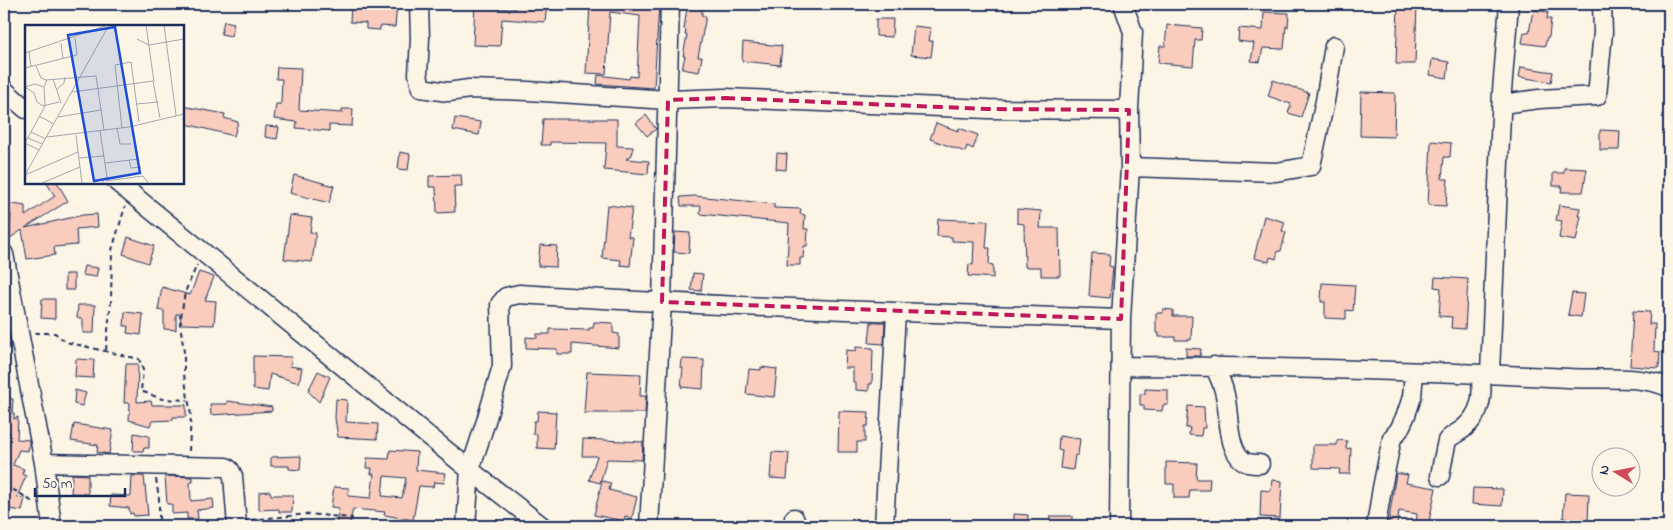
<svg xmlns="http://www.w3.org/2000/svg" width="1673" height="530" font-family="'Indie Flower',sans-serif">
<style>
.building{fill:#faccbd;stroke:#1b2f5e;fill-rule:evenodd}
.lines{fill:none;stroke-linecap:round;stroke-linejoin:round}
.minor-casing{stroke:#1b2f5e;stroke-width:21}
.path{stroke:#1b2f5e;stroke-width:2;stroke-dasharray:5 4;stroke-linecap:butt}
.minor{stroke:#fcf5e5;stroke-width:18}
.marked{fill:none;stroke:#c2185b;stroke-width:4;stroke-dasharray:10 6;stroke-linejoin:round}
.inset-road{fill:none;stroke:#a2a6af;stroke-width:1}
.view{fill:#1d4ed8;fill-opacity:0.15;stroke:#1d4ed8;stroke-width:2.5}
.inset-edge{fill:none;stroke:#1b2f5e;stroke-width:2.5}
</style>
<rect width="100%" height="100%" fill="#fcf5e5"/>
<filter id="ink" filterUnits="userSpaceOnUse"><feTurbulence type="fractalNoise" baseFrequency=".02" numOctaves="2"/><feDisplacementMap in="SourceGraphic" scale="10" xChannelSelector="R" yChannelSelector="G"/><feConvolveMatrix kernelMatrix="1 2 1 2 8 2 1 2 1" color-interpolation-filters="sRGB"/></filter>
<g filter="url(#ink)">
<path class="building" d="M351,4H397L395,27L380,26V30L366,29V23L350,22Z
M475,4H494V8L515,9V4H547L545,22L502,19L500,46L473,45Z
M590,4H659L654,88L597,84L598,75L629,79L630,76L637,77L640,16L610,12L606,74L586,73Z
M1398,4H1417L1415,64H1396Z
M687,7L702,8V16H706L698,57H702L699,72L682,69L685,56H683L687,35H685L686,30L684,29Z
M1533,10L1548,12L1547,19H1551L1549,37H1547L1545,46L1522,43L1524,32L1529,33Z
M1264,12L1289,13L1288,27L1286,26L1284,49L1263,48L1260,62L1251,61L1254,43L1238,41L1239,28L1263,30Z
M876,19H893L892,37L876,36Z
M224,21L234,23L231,36L221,34Z
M1167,25L1202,28L1201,40H1195L1193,66L1158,63L1160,46H1165Z
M914,26L931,28L929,41H933L931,57L911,55Z
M743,42L782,46L780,65L742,61Z
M1432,59L1449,62L1447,78L1430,75Z
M277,67L301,68L299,110L342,113V109H353L352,126L329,125V131L296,128L297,122L274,119L276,104H281L282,79H276Z
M1521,67L1553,72L1551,82L1519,77Z
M1273,80L1309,93L1301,117L1288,113L1291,104L1268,96Z
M1361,92L1395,93L1394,137L1360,136Z
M182,106L225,114L224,118L238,122L234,136L182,123Z
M646,115L656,129L647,136L636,123Z
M455,118L481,122L479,135L453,130Z
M543,119H617V146L633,147L632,155L626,159L649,161L648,174L604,170L606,143L550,142V145H541Z
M936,123L958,131L959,128L978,135L973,149L967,146L965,152L930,139Z
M266,126L279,127L277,139L265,137Z
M1600,130L1620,131L1619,150H1600Z
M1431,141L1451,143L1450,157H1444L1442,179H1448L1446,206L1428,205Z
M400,152L410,154L408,170L398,169Z
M777,153L787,154L786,170L776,169Z
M1564,168L1587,169L1583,192H1561L1562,186H1553V173H1564Z
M294,175L334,186L329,203L290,193Z
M461,175L462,186H454L455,212L437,213L436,187H429V176Z
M46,182H57L68,201L25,228L83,215L97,214L98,227L76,229L77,245L54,247L55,255L27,259L22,230L10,238L11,214H8L7,203L25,206V216L55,196Z
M695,196L774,204V208L801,209L800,214L805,215L804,229H808L807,246H804L803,258H800V265H787L789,223L700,214L701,206H681L680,197Z
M607,205L632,208L628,237H633L630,266L620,265L621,260L602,258Z
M1559,205L1580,208L1578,216H1581L1576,241L1559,238L1562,221L1556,220Z
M1017,209L1041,211L1040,228H1059L1060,276H1041V267H1025L1024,224L1017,223Z
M290,215L312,218L310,232L316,233L312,262L284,259Z
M1264,216L1285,222L1282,231L1286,232L1281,251H1278L1276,259L1270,257L1269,262L1254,258Z
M938,219L988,221L986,248H990L989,264L993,265V278L968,276L969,264L973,265L974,242L952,241V237L937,236Z
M675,232L690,233L689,253L674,252Z
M128,237L154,246L148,263L123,254Z
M540,245L557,246L556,267L538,266Z
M1092,253L1110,254L1109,266L1113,267L1110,298L1089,296Z
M84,266L98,268L96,277L82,275Z
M199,272L214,277L205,300L216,301L214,325L182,324L179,314H176V330L164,329V311L158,310L162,287L190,295Z
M693,273L703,274L701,291L691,290Z
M65,274H74V290H65Z
M1435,277L1468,279L1465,329L1451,328L1452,317L1439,316L1441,288L1434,287Z
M1322,283L1355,285L1353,311L1346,310V319L1325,318V302H1321Z
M1572,293L1584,294L1581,317L1568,315Z
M42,299H55V319L41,318Z
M78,305H95L94,333H83V319L77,318Z
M1163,309L1173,310V316H1192L1191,340H1175V337H1159V333H1156V313H1163Z
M1633,311L1650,312L1649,324H1655L1654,351L1660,352L1659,368L1630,366Z
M125,312L143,314L141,335L127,333L128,326H124Z
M594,322L613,323V333L619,334V348L572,344V354H557V349L526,348V337L537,338V334H550V329L589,330V328H593Z
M871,322H885L884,344L869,343Z
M856,347L873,348L872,384H869V391L856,390V382H853V368H845L846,350L856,351Z
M1186,348L1201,349L1200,356H1186Z
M253,356L292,357L290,366L302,368L299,383L270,374L268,391L253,389Z
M76,359L94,360L93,378L75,377Z
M682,359L704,360L703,389L681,387L683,368H681Z
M126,364H138L137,402L151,401L152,405H186V417H173V420L152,421L150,426L129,420L130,403H124Z
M761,367L777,369L774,397L746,394L749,369L761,370Z
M318,371L330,377L319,402L308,391Z
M587,372L641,374L640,396H646L645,413H584Z
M1145,389L1168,390V405H1163L1162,411L1144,410V405H1140V394H1145Z
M75,390L86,393L82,406L74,404Z
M4,398L13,399L12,413H14V419L18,417L17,439L29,440V443L28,451L19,450L13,465L24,469L22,474L26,476L17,497L25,498L22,511L4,508V447L10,432L4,431Z
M336,399L347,400L346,422L378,424L377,439L338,437L335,418Z
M227,401L272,407V411L211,415L210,404H227Z
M1188,406L1204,407L1205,428H1202L1201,436L1189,435L1190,428H1186Z
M538,411L556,412L554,449L537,448V434H533L534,421H537Z
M839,411L869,412L868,426H865V442H857V452H838Z
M74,424L113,430L109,454L97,452L98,445L71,441Z
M134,433L149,436V448H144L143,451H133Z
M1059,436L1080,439L1078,455H1075L1073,470L1060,468L1062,451L1058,450Z
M583,439L643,442L642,460L607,459L600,483L589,480L597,456H582Z
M1337,440L1347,441L1346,449L1351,448L1350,474H1339L1340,469L1313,468V445H1337Z
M390,450L417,452L416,470L446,473L444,483L434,482L433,487L419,486L413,520L384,515L385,512L353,509L349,526H336L339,508L331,507L334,487L349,488L348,496L371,498L374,474H371L372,468H366L367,458L389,459ZM384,476L406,478L402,498L382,496Z
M772,452L789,453L787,479L770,478Z
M301,456L300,470L289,469V466H271V457Z
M1166,462L1197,463L1196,479H1210L1209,490H1190L1189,498H1174V484H1166Z
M1396,473L1408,475L1406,483L1436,488L1428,526H1416L1417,514L1399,511L1397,526H1388Z
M72,474L88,475V494L71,493Z
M132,476H144L148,515L134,516L133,513L130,514L129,508L110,506L111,495L131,496Z
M165,476L193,477V482H190L191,501L213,499L214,508L197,510L198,519H187V513L172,514V504H167Z
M1272,480L1282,481L1280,518L1260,517L1261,490L1271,491Z
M602,481L611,483L609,490L637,497L632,518L625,516L624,521L594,515Z
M1473,488L1503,489L1502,506L1472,504Z
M270,491L271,495H293L292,512H279V509L259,510V492Z
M1565,493L1589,494L1588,524H1567L1568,519L1563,518Z
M1014,514L1028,515V526H1014Z
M1050,516H1072V526L1050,525Z"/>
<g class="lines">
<g class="minor-casing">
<path id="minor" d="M419,4L420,39L418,74L421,88L448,92L469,89L528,91L668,100L725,98L988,109L1129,110
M4,90L26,109
M1502,104L1539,99L1597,96L1603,32L1602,4
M1130,167L1276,172L1311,166L1325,101L1334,46
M117,182L470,470L542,526
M4,254L44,463L52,526
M1122,366C1270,367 1419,370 1568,378C1597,380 1644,374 1669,388
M1214,366C1219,376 1223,384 1225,395C1230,414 1226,455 1248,463C1252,464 1257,464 1260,464
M1490,373L1502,91L1509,4
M44,463L226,467L230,470L233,476L237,526
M1440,476C1441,470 1446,444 1447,441C1450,436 1458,433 1463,429C1481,414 1484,396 1480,374
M794,518L797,526
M466,526L470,470L486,421L502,366L500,304L506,297L519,294C719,307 920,313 1121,319
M649,526L662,302L670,4
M884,526L896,313
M1119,526L1121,319L1130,167L1129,110L1133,32L1123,4
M1376,526L1382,488L1392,438L1399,430L1406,415L1412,397L1414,372"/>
</g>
<path class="path" d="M35,333H55L66,342L139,359L143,370L141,391L162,399L188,400
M106,350L111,301L112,250L125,207
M189,451L191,415L184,375V352L180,323L185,292L197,265
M156,479L159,499V526
M4,486L18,492L34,503
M251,520L308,514L352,518L350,526"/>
<use href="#minor" class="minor"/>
</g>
</g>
<path class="marked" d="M725,98L988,109L1129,110L1121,319L662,302L668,100Z"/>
<g transform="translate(25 25)">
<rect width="159" height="159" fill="#fcf5e5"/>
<path class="inset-road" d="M121,0L129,57M139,0L151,90M112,14L124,20L159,14M36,18L38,34M4,27L6,42M0,28L83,0M11,41L16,53L21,55L71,51L79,105M0,43L52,30L50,13M28,54L36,78M0,62L9,68L12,77L18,81L34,77M0,62L10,59L19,62L22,55M19,62L20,81M31,65L39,58L40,52M47,67L128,56L135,93M112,79L133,77M14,91L29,99M33,92L76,85M92,103L95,119H106M97,103L90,40L106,37L114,97M75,106L82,152L77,158M6,107L21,114M22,112L104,102L159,89M3,113L17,119M0,118L20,81M0,118L14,125M54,133L79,131M104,135L106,143L116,142M80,138L114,134M55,142L57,158M0,150L84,0M0,150L53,127M81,156L118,151L123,158M17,158L55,142L51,110"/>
<path class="view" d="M90,2L115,148L69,156L43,10Z"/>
<rect width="159" height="159" class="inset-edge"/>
</g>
<rect width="1673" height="530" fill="none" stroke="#fcf5e5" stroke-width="20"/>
<rect x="10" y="10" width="1653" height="510" fill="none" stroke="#1b2f5e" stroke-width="2" filter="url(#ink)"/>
<g transform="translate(1616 472) rotate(280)"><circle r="24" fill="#fcf5e5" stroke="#a2a6af"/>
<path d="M0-4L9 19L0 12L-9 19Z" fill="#d1495b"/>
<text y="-8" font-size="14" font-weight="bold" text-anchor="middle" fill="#1b2f5e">N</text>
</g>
<path d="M35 488v8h90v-8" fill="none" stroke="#1b2f5e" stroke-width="2.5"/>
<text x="42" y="488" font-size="15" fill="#1b2f5e" stroke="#fcf5e5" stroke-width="4" paint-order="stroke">50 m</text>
</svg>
